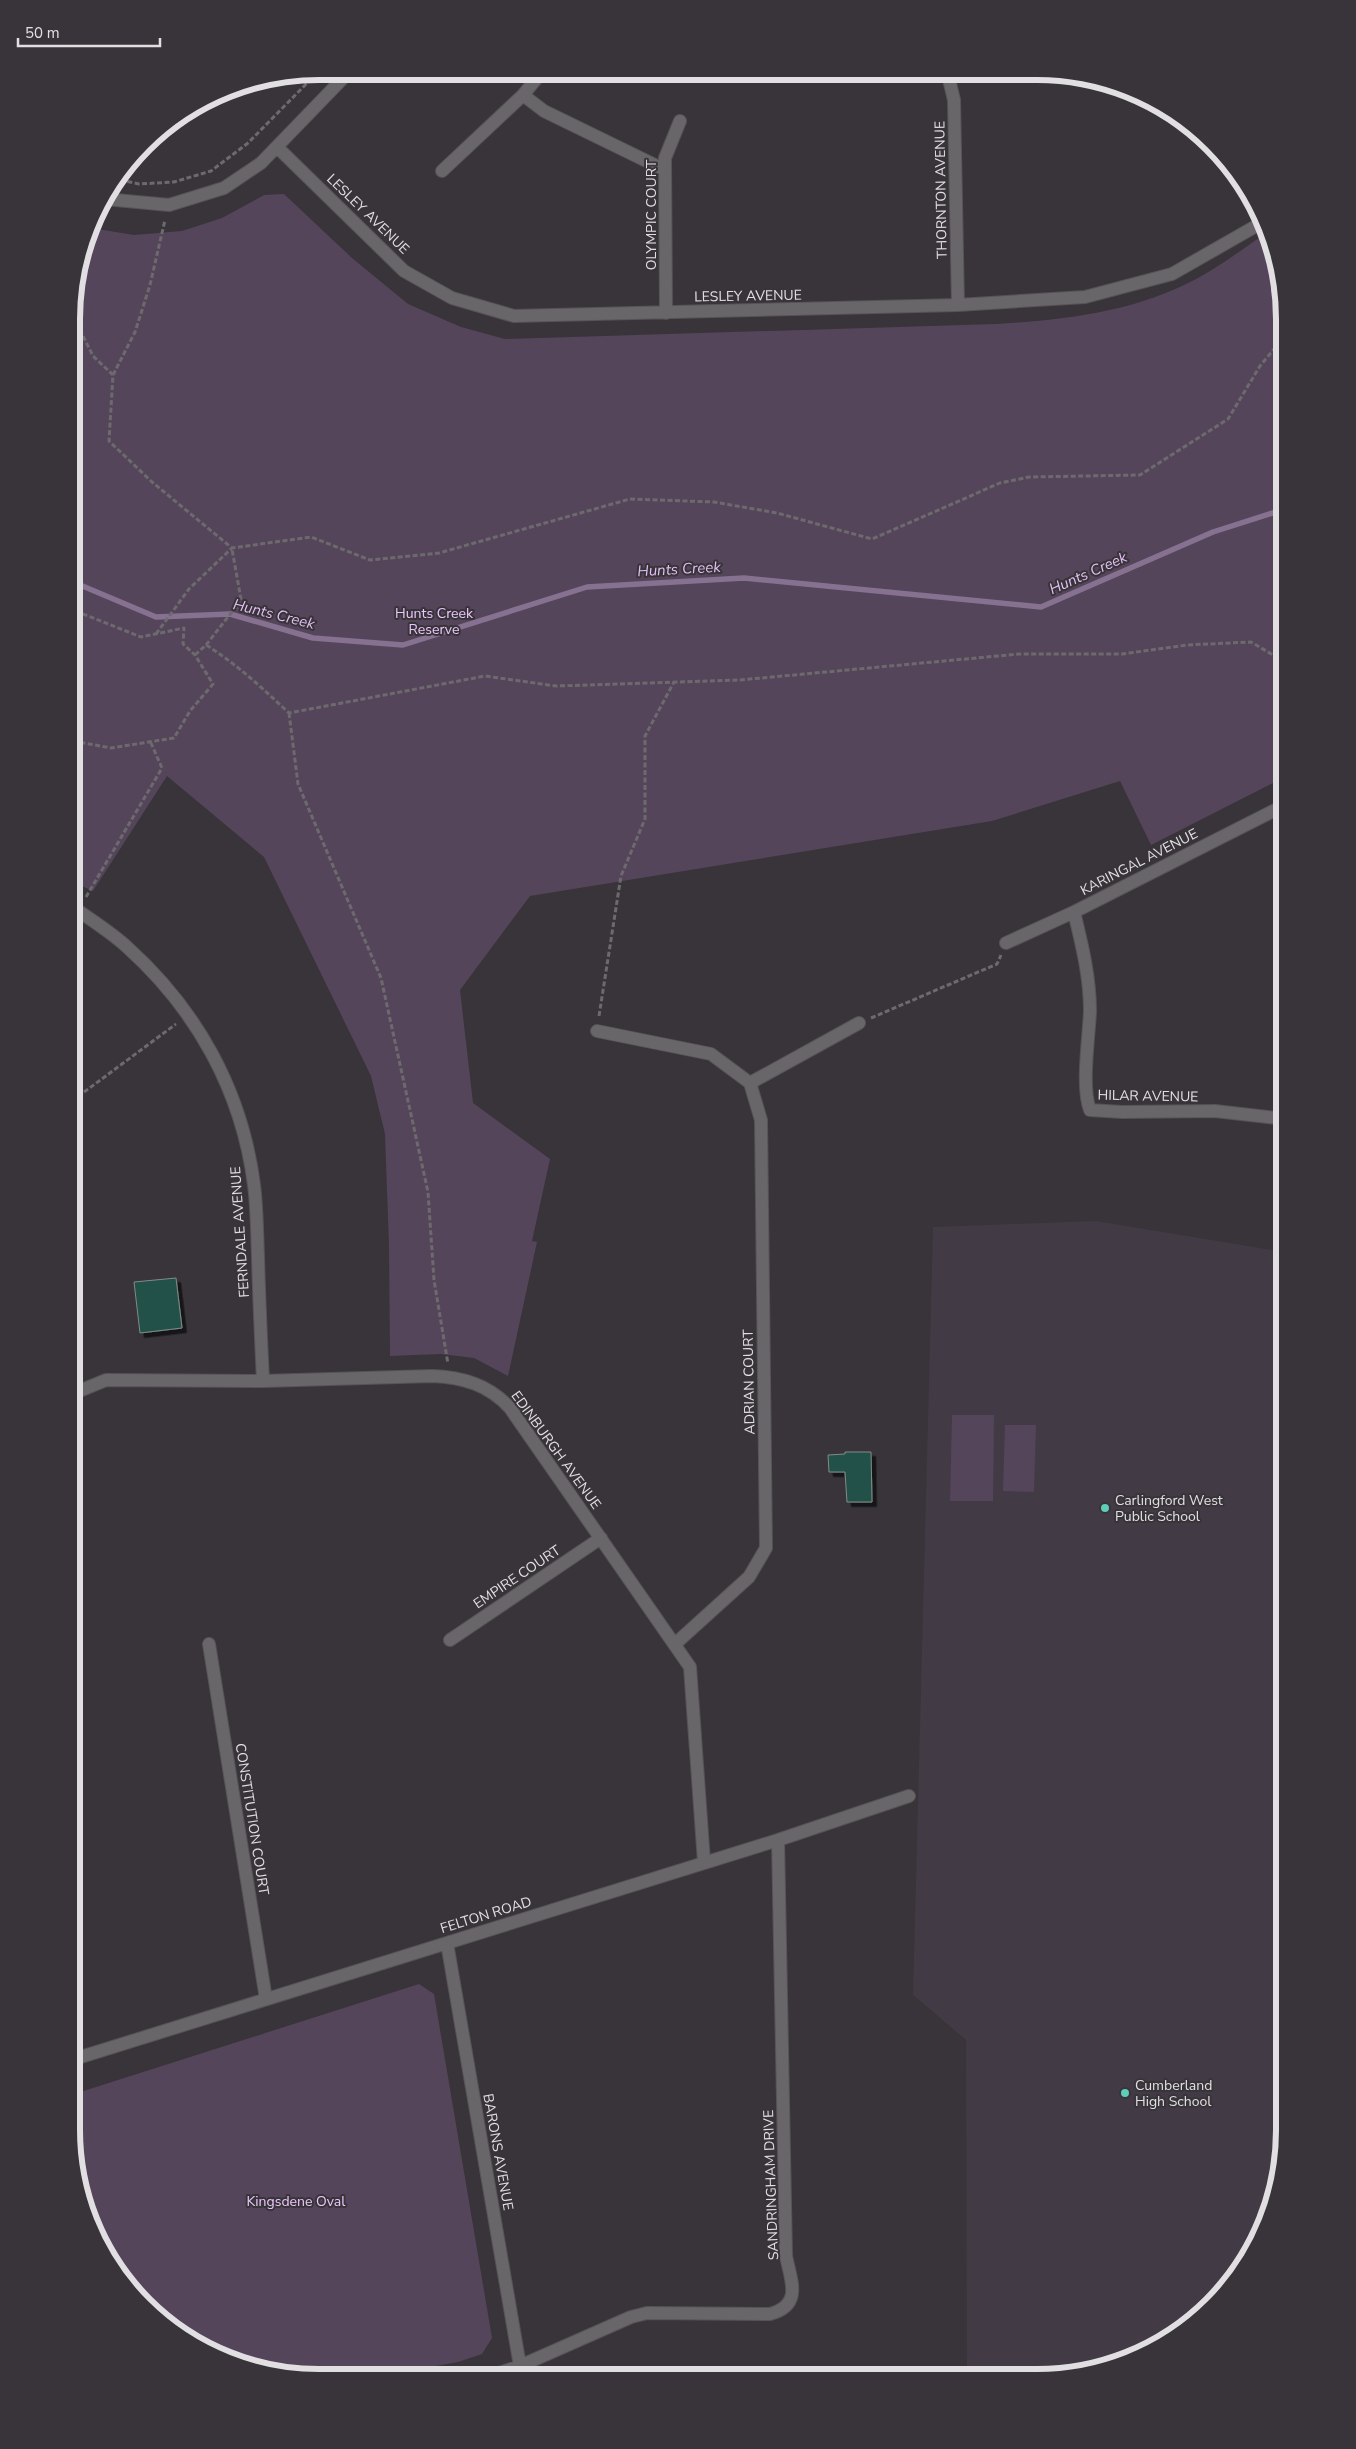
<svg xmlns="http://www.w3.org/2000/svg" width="1356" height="2449" font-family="'Nunito Sans',sans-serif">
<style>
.built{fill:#423a45}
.green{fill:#54455b}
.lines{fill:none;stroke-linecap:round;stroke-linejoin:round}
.stream{stroke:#877191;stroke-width:5.5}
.building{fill:#225148;stroke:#828b88;filter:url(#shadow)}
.minor-casing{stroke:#565357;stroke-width:14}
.path{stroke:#6d6a6e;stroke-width:3;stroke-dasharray:5 2.5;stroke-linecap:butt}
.minor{stroke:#686669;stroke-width:12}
.poi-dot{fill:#5eceb8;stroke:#383439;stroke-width:2}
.labels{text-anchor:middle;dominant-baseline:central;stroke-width:4;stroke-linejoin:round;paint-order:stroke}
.street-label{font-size:14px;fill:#e1dfe2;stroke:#383439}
.park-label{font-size:14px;fill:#ebc6fc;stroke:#383439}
.poi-label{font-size:14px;fill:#e1dfe2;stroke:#383439;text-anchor:start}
.water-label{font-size:15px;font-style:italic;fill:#e4bff5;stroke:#383439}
.rim{fill:none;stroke:#e1dfe2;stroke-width:6}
</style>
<defs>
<filter id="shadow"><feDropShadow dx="4.5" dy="4.5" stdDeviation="0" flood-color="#0009"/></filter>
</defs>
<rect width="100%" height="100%" fill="#383439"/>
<path class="built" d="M1096,1221L1284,1252V2146L1266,2224L1234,2281L1188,2327L1117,2364L1037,2378H967L966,2040L913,1995L933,1227Z"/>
<path class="green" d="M284,194L352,258L408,304L461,327L505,339L995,324C1065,320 1135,312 1198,278C1222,265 1245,247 1268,232L1271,239L1285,319V777L1151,845L1120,781L992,821L530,896L460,990L473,1103L550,1159L532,1241L537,1242L508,1376L474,1358L441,1354L390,1356L389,1245L385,1134L371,1076L264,857L167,776L93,891L73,882V287L91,228L134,235L182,231L222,218L264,195Z
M952,1415H994L993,1501H950Z
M1005,1425H1036L1034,1492L1003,1491Z
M419,1984L434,1994L492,2338L482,2354L458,2362L380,2376H287L224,2359L168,2326L113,2268L85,2210L71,2130V2095Z"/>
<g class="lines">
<path class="stream" d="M73,582L156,617L230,614L313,638L403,645L587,587L744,578L1041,607L1213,532L1285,509"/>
</g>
<path class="building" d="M176,1278L182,1328L140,1333L134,1282Z
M845,1452H871L872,1502H847L845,1472H829L828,1455L845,1454Z"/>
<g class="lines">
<g class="minor-casing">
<path id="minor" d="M541,73L523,95L544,111L665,170
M948,75L954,100L958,305
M277,147L404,271L452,298L514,316L958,305L1085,297L1172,274L1263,222
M442,171L523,95
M105,199L169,205L224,188L261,163L350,71
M666,313L665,158L680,121
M73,907C91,920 111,932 127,947C197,1010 242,1091 254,1185C257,1208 257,1233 258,1256C259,1298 261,1339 263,1381
M1074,912C1082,945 1090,977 1090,1011C1089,1037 1081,1087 1090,1110L1122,1112L1215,1111L1285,1119
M1006,943L1074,912L1285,805
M597,1031L711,1054L750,1083L761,1120L766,1548L749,1577L675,1644
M750,1083L859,1023
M72,1394L106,1380L263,1381L432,1376C463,1377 489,1385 510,1408L690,1667L704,1862
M450,1640L601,1538
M209,1644L266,1999
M447,1943L520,2366
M71,2060L778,1840L909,1796
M490,2376L520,2366L631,2317L647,2313L770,2314C803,2305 791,2281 786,2256L778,1840"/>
</g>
<path class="path" d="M120,180L139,184L174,182L211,171L248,143L318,72
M73,316L93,356L113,375L109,441L152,482L232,548L311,537L370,560L439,553L630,499L714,502L777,513L872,539L1000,483L1029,477L1140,475L1228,419L1260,366L1285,336
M113,375L135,332L150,285L165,220
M156,634L189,589L232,548
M206,645L235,608L242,605L232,549
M195,655L206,645C238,665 262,688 289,713L485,676L556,686L740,680L1019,654H1122L1187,645L1251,642L1285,662
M289,713L298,784L381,978L428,1192L434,1280L448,1364
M73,741L111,748L174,738L190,711L213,684L195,655L183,644L184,628L141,637L73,610
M86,897L162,768L151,743
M599,1016L621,876L645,819V736L674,682
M871,1018L997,964L1001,955
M72,1101L176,1024"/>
<use href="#minor" class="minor"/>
</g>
<g class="poi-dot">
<circle cx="1105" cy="1508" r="5"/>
<circle cx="1125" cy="2093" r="5"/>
</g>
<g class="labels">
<g class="street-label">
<text transform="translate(941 190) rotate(-91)">THORNTON AVENUE</text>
<text transform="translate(368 214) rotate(44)">LESLEY AVENUE</text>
<text transform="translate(651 215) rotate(-90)">OLYMPIC COURT</text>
<text transform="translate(748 296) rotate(-1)">LESLEY AVENUE</text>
<text transform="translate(1139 862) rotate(-27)">KARINGAL AVENUE</text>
<text transform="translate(1148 1096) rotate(1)">HILAR AVENUE</text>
<text transform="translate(240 1232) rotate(-94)">FERNDALE AVENUE</text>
<text transform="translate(749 1382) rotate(-91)">ADRIAN COURT</text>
<text transform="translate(556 1450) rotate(54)">EDINBURGH AVENUE</text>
<text transform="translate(517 1577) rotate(-34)">EMPIRE COURT</text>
<text transform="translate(252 1819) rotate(81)">CONSTITUTION COURT</text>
<text transform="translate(486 1915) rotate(-17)">FELTON ROAD</text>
<text transform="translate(498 2152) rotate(80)">BARONS AVENUE</text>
<text transform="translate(771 2185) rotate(-92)">SANDRINGHAM DRIVE</text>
</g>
<g class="park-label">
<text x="434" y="613">Hunts Creek<tspan x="434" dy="16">Reserve</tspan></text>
<text x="296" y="2201">Kingsdene Oval</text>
</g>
<g class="poi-label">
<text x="1115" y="1500">Carlingford West<tspan x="1115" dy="16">Public School</tspan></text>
<text x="1135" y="2085">Cumberland<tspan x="1135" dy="16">High School</tspan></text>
</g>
<g class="water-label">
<text transform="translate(679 569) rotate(-3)">Hunts Creek</text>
<text transform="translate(1088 573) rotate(-24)">Hunts Creek</text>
<text transform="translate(274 614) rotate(14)">Hunts Creek</text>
</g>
</g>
<path d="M0 0H1356V2449H0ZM319 80H1037A239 239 0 0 1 1276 319V2130A239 239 0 0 1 1037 2369H319A239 239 0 0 1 80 2130V319A239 239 0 0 1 319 80Z" fill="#383439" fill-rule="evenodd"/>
<path class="rim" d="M319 80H1037A239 239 0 0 1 1276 319V2130A239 239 0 0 1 1037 2369H319A239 239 0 0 1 80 2130V319A239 239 0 0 1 319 80Z"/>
<path d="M18 38v8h142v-8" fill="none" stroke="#e1dfe2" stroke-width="2.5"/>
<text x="25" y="38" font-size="15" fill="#e1dfe2" stroke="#383439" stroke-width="4" paint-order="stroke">50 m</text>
</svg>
